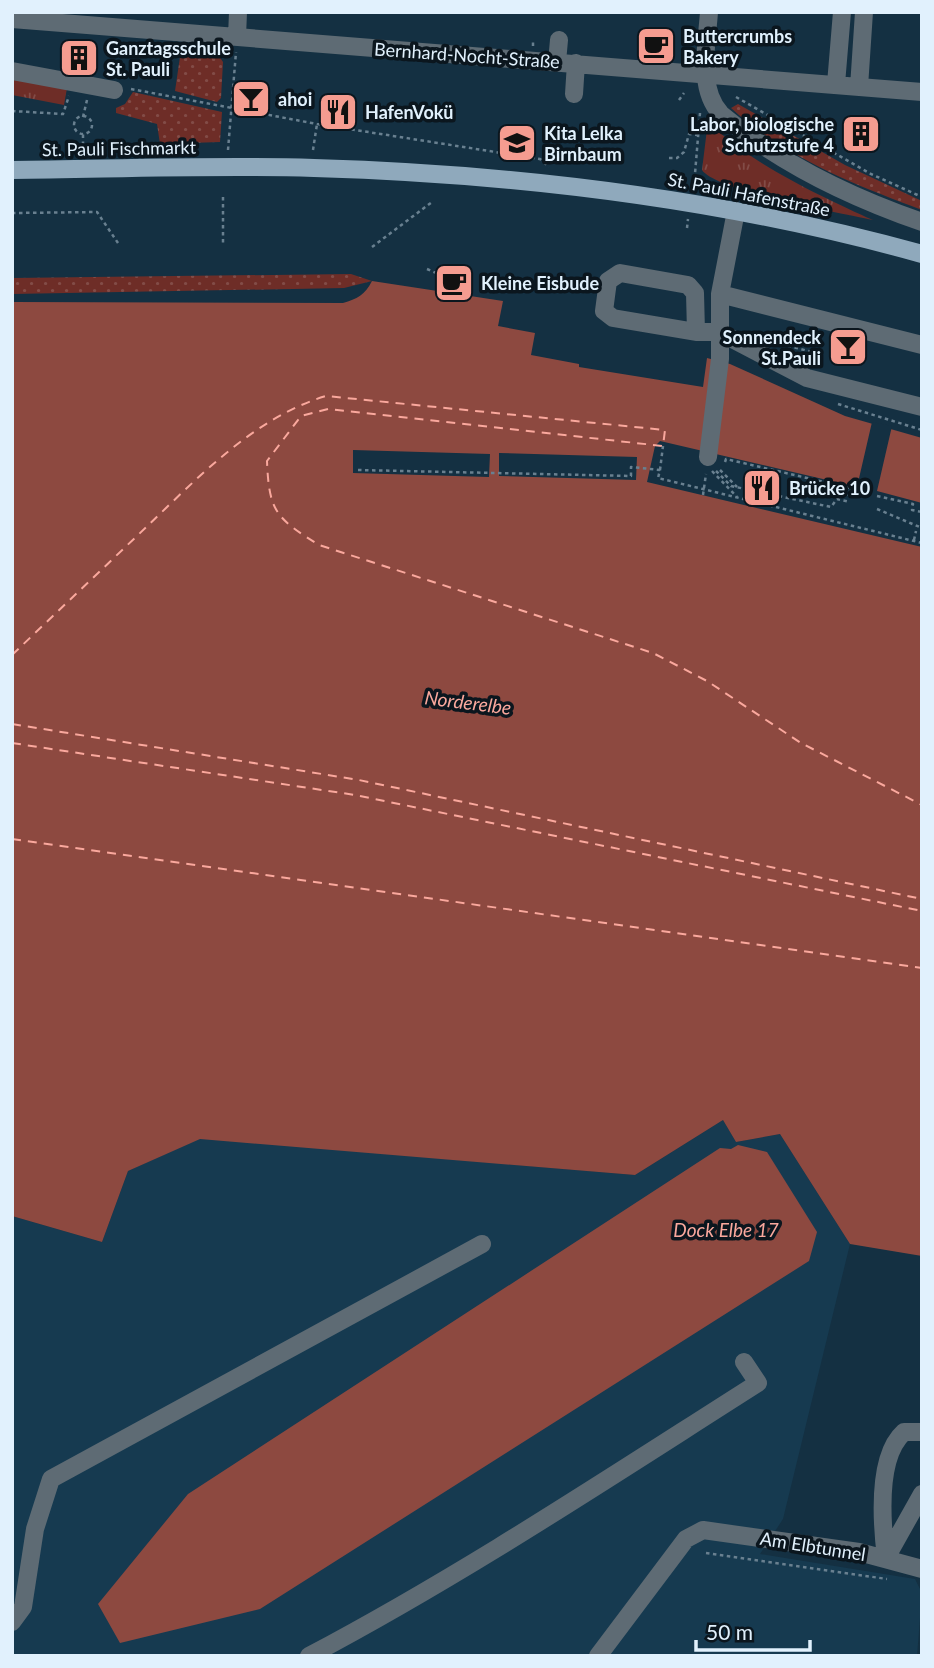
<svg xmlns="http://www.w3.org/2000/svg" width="934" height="1668" font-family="Lato,sans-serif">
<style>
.built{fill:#163a50}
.grass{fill:url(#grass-dots)}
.park{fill:url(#park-tufts)}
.water{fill:#8d4940}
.pier{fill:#143042}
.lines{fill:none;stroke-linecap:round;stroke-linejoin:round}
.ferry{stroke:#faa89d;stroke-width:2;stroke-dasharray:9 7;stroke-linecap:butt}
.path{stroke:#698090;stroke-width:2.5;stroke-dasharray:3.5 3.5;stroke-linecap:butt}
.minor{stroke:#5e6b74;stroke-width:18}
.major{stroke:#8fa9bc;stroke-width:18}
.labels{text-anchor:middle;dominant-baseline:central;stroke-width:7;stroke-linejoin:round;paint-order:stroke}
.poi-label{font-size:18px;font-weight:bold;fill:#e1f1fd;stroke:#0b161e;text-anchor:start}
.street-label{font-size:18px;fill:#e1f1fd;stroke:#0b161e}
.water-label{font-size:19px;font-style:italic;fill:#faa89d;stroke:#0b161e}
</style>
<defs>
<pattern id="grass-dots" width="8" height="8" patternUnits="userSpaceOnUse" patternTransform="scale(1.75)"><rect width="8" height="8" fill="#6e2d27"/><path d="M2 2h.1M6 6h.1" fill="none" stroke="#824c47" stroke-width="1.8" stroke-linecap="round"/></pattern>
<pattern id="park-tufts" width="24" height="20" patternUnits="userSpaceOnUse" patternTransform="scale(1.75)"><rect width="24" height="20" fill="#6e2d27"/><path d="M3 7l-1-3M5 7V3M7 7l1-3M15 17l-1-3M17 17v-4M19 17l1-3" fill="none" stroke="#824c47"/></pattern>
</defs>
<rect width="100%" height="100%" fill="#143042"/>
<path class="built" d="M723,1120L736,1142L780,1134L850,1244L783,1519L760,1554L915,1579L922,1593L917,1656H12V1216L102,1242L128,1171L200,1138L635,1175Z"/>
<path class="grass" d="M181,50L217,53L223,62L221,98L217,102L175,91Z
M133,92L222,112L220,142L160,144L157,124L116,113V108L125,104Z
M738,104L845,165L922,201V210C855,185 784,157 731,108Z
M351,274L372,281L344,288L12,294V278Z"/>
<path class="park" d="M12,77L67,88L64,105L12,95Z
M708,121C745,161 824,198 873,220C842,213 716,191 702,170Z"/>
<path class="water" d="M372,281L503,301L498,326L535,333L531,355L579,364V367L703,387L707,358L730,364L845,416L922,438V1256L850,1244L780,1134L736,1142L723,1120L635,1175L200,1139L128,1171L102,1242L12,1216V302L343,303C357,299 365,295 372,281Z
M738,1145L767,1152L817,1232L809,1261L260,1609L120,1643L98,1604L188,1494L720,1148L731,1149Z"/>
<path class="pier" d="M872,422L892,426L877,491L922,503V547L647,482L655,446L660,441L857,487Z
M353,450L490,454L489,477L353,473Z
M499,453L637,457L636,480L499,476Z"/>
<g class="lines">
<path class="ferry" d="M12,655C55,614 97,574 139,534C194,482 252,418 326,396L665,430L663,446L328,409L301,416L267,461C269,512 276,518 319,545L653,653L707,681L801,743L922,805
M12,724L359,780L922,899
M12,743L355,795L922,911
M12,839L922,968"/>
<path class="path" d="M535,13V12
M508,14V12
M533,46V39
M131,89L317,124L540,159L549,167
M736,97L871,174L922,197
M679,100L684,93
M12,111L63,114L69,96
M74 125a9 9 0 1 1 18 0a9 9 0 1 1-18 0Z
M83,117L87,100
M228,150L236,52
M313,150L317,124
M83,152V134
M669,158H677L684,152L689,134L698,135
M694,186L700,113
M223,197V246
M12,213L97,212L120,246
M687,228L688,219
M372,247L432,202
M427,269L452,280
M781,344L816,353
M838,404L922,430
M725,462L726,459L850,488V491L855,493
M358,470L631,476V467L660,470L658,478L922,543
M660,470L663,446
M720,470L737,487
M712,471L737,497
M716,471L731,486L831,507L837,499L850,502
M703,495L706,474
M877,496L913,504L912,510L922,512
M837,499L841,493L853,496
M877,509L922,528
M914,540L916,531
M706,1553L887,1579"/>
<path class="minor" d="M709,12C707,43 697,89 721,114C779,163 850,197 922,222
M12,19L922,92
M237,37L238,12
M557,62L559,40
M12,71L114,90
M836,84L842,12
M859,87L864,12
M574,94L576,63
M720,294L922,345
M696,332L695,293L688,285L620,273L608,281L604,311L613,318L696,332H719L807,378L922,407
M708,457L720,359V294L736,211
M886,1558C882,1525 876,1457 904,1432H922
M886,1558L922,1494
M12,1622L23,1607L35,1529L51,1479L482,1244
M309,1656C464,1574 610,1477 758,1383L744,1362
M598,1656L686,1539L703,1530L859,1552L922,1569"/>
<path class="major" d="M12,170C113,169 214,165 314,168C520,174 724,199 922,254"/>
</g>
<defs>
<g id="cafe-square" transform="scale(2.0125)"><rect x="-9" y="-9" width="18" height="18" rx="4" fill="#f59c90" stroke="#0b161e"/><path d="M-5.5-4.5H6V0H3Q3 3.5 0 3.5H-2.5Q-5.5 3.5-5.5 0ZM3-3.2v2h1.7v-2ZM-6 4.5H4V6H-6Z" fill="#111"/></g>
<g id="building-square" transform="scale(2.0125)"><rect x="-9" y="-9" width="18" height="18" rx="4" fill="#f59c90" stroke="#0b161e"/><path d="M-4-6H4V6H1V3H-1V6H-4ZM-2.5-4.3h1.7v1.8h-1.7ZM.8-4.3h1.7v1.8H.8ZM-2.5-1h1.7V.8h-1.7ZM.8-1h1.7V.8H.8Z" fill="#111"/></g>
<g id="bar-square" transform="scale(2.0125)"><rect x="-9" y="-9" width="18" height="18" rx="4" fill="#f59c90" stroke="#0b161e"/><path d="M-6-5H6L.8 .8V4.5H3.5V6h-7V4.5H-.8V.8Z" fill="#111"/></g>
<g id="restaurant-square" transform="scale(2.0125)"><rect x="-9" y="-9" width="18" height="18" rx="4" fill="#f59c90" stroke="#0b161e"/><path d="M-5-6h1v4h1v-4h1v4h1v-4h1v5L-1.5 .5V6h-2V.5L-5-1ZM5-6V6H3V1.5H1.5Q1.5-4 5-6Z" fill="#111"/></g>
<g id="school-square" transform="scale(2.0125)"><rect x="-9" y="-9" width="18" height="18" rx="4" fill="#f59c90" stroke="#0b161e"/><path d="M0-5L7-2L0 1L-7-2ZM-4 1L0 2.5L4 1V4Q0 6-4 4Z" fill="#111"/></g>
</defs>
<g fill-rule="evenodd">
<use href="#cafe-square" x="656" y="46"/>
<use href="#building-square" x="79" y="58"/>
<use href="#bar-square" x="251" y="99"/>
<use href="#restaurant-square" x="338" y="112"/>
<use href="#building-square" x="861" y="134"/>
<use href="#school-square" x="517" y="143"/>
<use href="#cafe-square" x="454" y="283"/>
<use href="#bar-square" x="848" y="347"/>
<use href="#restaurant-square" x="762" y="488"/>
</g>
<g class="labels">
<g class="poi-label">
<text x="683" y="36">Buttercrumbs<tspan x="683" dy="21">Bakery</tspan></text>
<text x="106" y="48">Ganztagsschule<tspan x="106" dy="21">St. Pauli</tspan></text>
<text x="278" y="99">ahoi</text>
<text x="365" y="112">HafenVokü</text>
<text x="834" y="124" text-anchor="end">Labor, biologische<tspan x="834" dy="21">Schutzstufe 4</tspan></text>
<text x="544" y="133">Kita Lelka<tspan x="544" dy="21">Birnbaum</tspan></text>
<text x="481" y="283">Kleine Eisbude</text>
<text x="821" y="337" text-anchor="end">Sonnendeck<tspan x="821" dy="21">St.Pauli</tspan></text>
<text x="789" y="488">Brücke 10</text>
</g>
<g class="street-label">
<text transform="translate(467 55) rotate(4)">Bernhard-Nocht-Straße</text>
<text transform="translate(119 148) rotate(-1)">St. Pauli Fischmarkt</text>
<text transform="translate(749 194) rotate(11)">St. Pauli Hafenstraße</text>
<text transform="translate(813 1546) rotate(9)">Am Elbtunnel</text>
</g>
<g class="water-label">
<text transform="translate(468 702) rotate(7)">Norderelbe</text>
<text x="726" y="1229">Dock Elbe 17</text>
</g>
</g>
<rect width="934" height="1668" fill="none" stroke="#e1f1fd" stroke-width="28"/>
<path d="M696 1640v10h114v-10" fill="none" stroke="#e1f1fd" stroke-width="3.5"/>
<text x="706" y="1640" font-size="21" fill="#e1f1fd" stroke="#0b161e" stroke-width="5" paint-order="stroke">50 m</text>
</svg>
